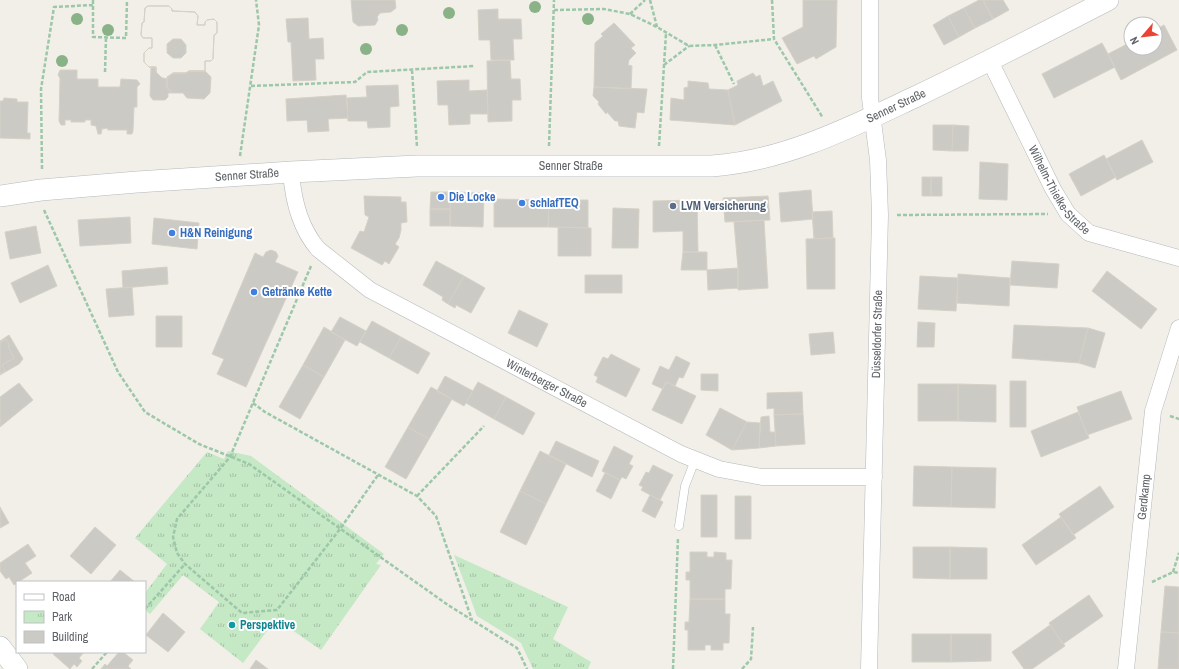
<svg xmlns="http://www.w3.org/2000/svg" width="1179" height="669" font-family="'Archivo Narrow',sans-serif">
<style>
.park{fill:url(#park-tufts)}
.building{fill:#cccac5;stroke:#d6d1c6;fill-rule:evenodd}
.lines{fill:none;stroke-linecap:round;stroke-linejoin:round}
.service-casing{stroke:#b5b8bc;stroke-width:9}
.minor-casing{stroke:#b5b8bc;stroke-width:17}
.tertiary-casing{stroke:#b5b8bc;stroke-width:22}
.path{stroke:#9cc7a9;stroke-width:2.5;stroke-dasharray:4 2;stroke-linecap:butt}
.service{stroke:#fff;stroke-width:8}
.minor{stroke:#fff;stroke-width:16}
.tertiary{stroke:#fff;stroke-width:21}
.tree{fill:#89b387}
.shop-dot{fill:#3f7fe0;stroke:#fff;stroke-width:1.5}
.service-dot{fill:#5c6f8a;stroke:#fff;stroke-width:1.5}
.culture-dot{fill:#0f9aa8;stroke:#fff;stroke-width:1.5}
.labels{text-anchor:middle;dominant-baseline:central;stroke-width:4;stroke-linejoin:round;paint-order:stroke}
.street-label{font-size:12px;fill:#5f6368;stroke:#fff}
.shop-label{font-size:12px;font-weight:bold;fill:#366cbe;stroke:#fff;text-anchor:start}
.service-label{font-size:12px;font-weight:bold;fill:#4e5e75;stroke:#fff;text-anchor:start}
.culture-label{font-size:12px;font-weight:bold;fill:#0d838f;stroke:#fff;text-anchor:start}
</style>
<defs>
<pattern id="park-tufts" width="24" height="20" patternUnits="userSpaceOnUse"><rect width="24" height="20" fill="#c5e8c5"/><path d="M3 7l-1-3M5 7V3M7 7l1-3M15 17l-1-3M17 17v-4M19 17l1-3" fill="none" stroke="#a3c0a4"/></pattern>
</defs>
<rect width="100%" height="100%" fill="#f1efe8"/>
<path class="park" d="M228,451L251,456L384,554L376,564L381,565L321,650L276,619L243,663L200,629L219,602L183,575L150,614L145,610V593L167,564L135,538L207,452L224,459Z
M454,555L568,607L553,639L591,662L588,669H533L521,643L477,616Z"/>
<path class="building" d="M351,0H395L396,8L391,12L380,13L377,17L378,20L375,25L358,26L353,22Z
M803,0H837L836,47L816,59L814,56L797,64L782,38L803,27Z
M979,0H983L993,19L975,28L964,8Z
M983,0H1003L1009,10L993,19Z
M148,6H169L172,9V11L195,12L198,16L197,25H205V22L207,20L214,19L217,22V33L214,35L213,59L211,61H205V71H189L186,73H173L167,79L162,78L156,72V67H149L144,62V53L149,48H152V38H143L141,35L142,23L144,22L145,8ZM173,39H181L186,45V53L181,58H173L167,53V44Z
M148,6H169L172,9V11L195,12L198,16L197,25H205V22L207,20L214,19L217,22V33L214,35L213,59L211,61H205V71H189L186,73H173L167,79L162,78L156,72V67H149L144,62V53L149,48H152V38H143L141,35L142,23L144,22L145,8Z
M964,8L975,28L959,37L948,16Z
M498,9V19H521L522,39H513L514,60H491L490,40H479L478,10Z
M948,16L959,37L944,45L933,25Z
M308,18L309,39L323,38L324,59H315L316,80L293,81L291,42H288L286,19Z
M614,23L635,45L631,48L636,53L629,60L628,65L632,66L631,89L594,87L595,43L603,36L601,34Z
M1164,25L1177,50L1121,80L1108,54L1131,42V48H1155V30Z
M1102,43L1115,67L1054,98L1042,74Z
M510,60L511,79H520L521,100H512V121L488,122L487,61Z
M151,67H156V72L162,78L167,79V88L173,93H168V97L165,100H153L150,96Z
M60,70H77V79H98V87H120L121,79L137,80L140,84L137,87V107H134L133,131L132,134H127V130H108L107,128L102,129L101,134H98L96,126L91,125V120H85V122H71V120H65V125H61L59,121L60,78L58,75Z
M189,71H205L211,77L210,93L204,99L187,98L183,93H173L167,88V77L173,73H186Z
M753,73L756,77L760,75L763,86L773,81L782,101L735,125L728,90L738,85L737,81Z
M469,80V91L487,90L488,114H470V124L449,125L448,105H438L437,81Z
M688,81L708,83L709,89L728,90L735,125L670,120L671,98L684,100V88L688,87Z
M398,85L399,106L390,107V127L368,128L367,121H348L347,98L367,97L366,86Z
M594,87L647,89L644,113L637,112L635,128L619,126L618,121H615L607,112L606,114L598,104L599,102L593,96Z
M346,95L348,118L328,119L329,131L308,132L307,120L287,121L286,99Z
M4,98L17,99V102H28L27,133H30V139L0,138V101H3Z
M933,125H953L952,151L933,150Z
M953,125L969,126L968,151H952Z
M1142,140L1153,162L1117,180L1106,159Z
M1104,155L1116,177L1081,196L1069,174Z
M980,162L1008,164L1007,200L979,199Z
M922,177H931V196H922Z
M931,177H942V196H931Z
M811,190L813,219L781,222L779,193Z
M431,192H451L450,209H430Z
M451,192L484,193L483,227L450,226Z
M364,196L401,197V202H406L407,222L401,223V230L399,238L395,244L399,247L389,264L385,261L382,265L351,248L360,231L364,232L369,217L365,215Z
M768,196L770,220L725,222L723,198Z
M494,199L549,200L548,227H494Z
M549,200H588V228L548,227Z
M697,200L698,252H683V231L653,232V201Z
M613,208L639,209L638,248H612Z
M430,209H450V226H430Z
M832,211L833,238L814,239L812,212Z
M130,217L131,243L80,246L78,220Z
M154,218L199,223L197,249L152,244Z
M764,220L768,288L738,290V268L734,222Z
M36,226L41,253L10,259L5,232Z
M558,227L591,228V256H558Z
M835,238V289H807L806,239Z
M271,250L276,252L278,256L275,262L298,272L246,387L217,374L224,359L212,354L255,253L263,257L266,252Z
M683,252H707V270H681Z
M436,261L464,276L448,304L442,300L443,297L423,285Z
M1012,261L1059,264L1057,288L1010,285Z
M48,265L57,286L20,303L11,283Z
M167,267L168,284L123,288L122,271Z
M738,268V288L708,290L707,270Z
M1107,271L1157,309L1141,329L1092,291Z
M958,274L1010,278L1009,306L957,303Z
M585,275H622V293H585Z
M464,276L485,288L471,313L456,305L455,308L448,304Z
M920,276L958,278L956,311L918,309Z
M132,287L134,315L109,317L106,289Z
M519,310L548,324L537,347L508,333Z
M156,316H182V347H156Z
M340,317L366,331L357,346L331,332Z
M372,321L401,337L389,358L360,342Z
M918,322L935,323L934,347H917Z
M1014,325L1088,328L1079,363L1012,358Z
M324,327L345,340L324,377L303,365Z
M1088,328L1105,333L1095,368L1079,363Z
M833,332L835,353L811,355L809,334Z
M9,335L23,359L19,364L0,375L5,371L2,365L14,358L8,346L10,345L6,339L0,342V341Z
M401,337L430,353L418,374L389,358Z
M6,339L10,345L8,346L14,358L2,365L5,371L0,374V342Z
M611,354L640,369L626,397L596,382L598,377L594,375L603,357L608,359Z
M676,356L690,363L683,378L679,377L675,386L666,382L663,389L652,384L660,366L669,370Z
M303,365L324,377L300,419L279,407Z
M701,374H718V391L701,390Z
M445,376L473,391L464,406L437,391Z
M1010,381H1026V427H1010Z
M478,382L506,397L494,419L466,403Z
M666,382L696,396L682,424L652,410Z
M19,383L33,400L0,427V397Z
M918,384H958V421H918Z
M958,384L996,385V422L958,421Z
M431,387L452,399L429,439L408,427Z
M1121,391L1132,419L1087,435L1077,407Z
M802,392L803,414L774,415V408L767,409V393Z
M506,397L535,413L523,435L494,419Z
M720,408L747,422L732,450L706,435Z
M1078,412L1089,438L1041,457L1031,431Z
M803,414L805,444L776,446L774,415Z
M769,416L770,432H775L776,446L759,448L761,417Z
M747,422L760,423L759,448L732,450Z
M408,427L429,439L406,479L385,467Z
M556,441L599,461L592,477L549,455Z
M614,446L633,456L629,464L633,466L626,479L622,477L620,480L602,471Z
M540,451L566,464L546,504L520,491Z
M653,465L673,475L660,500L641,490L643,487L639,485L646,472L649,473Z
M914,466L952,467L951,507L913,506Z
M952,467L996,468L995,508L951,507Z
M605,473L620,480L611,499L596,491Z
M1100,486L1114,507L1073,535L1059,514Z
M520,491L546,504L526,545L500,532Z
M650,495L663,502L655,518L642,511Z
M701,495H717V537H701Z
M735,496H751V539H735Z
M0,507L9,523L0,528Z
M1061,517L1076,538L1036,565L1022,545Z
M95,527L116,545L91,574L70,556Z
M28,544L36,556L25,563L32,573L14,585L9,577L6,579L0,571V563Z
M913,547H950V579L913,578Z
M950,547L987,548V579H950Z
M690,552H707V557H714V552L726,553V560H732L731,589H725V599H690V580H686V572H690Z
M120,570L135,582H110Z
M1165,586L1179,587V633L1161,632Z
M1089,595L1103,616L1063,644L1049,623Z
M690,599H725V614H730L729,643H723V650H711V645H705V650H688V630H685V622H689Z
M163,613L185,632L168,652L146,635Z
M1050,625L1065,646L1032,669H1024L1012,652Z
M1161,632L1179,633V669H1158Z
M912,634H951V662H912Z
M951,634H991V661L951,662Z
M55,652H84L79,658L82,661L77,667L74,664L70,669L53,654Z
M119,652H123L133,660L128,666L131,669H101L105,664L107,666Z
M256,660L268,669H250Z"/>
<g class="lines">
<g class="service-casing">
<path id="service" d="M679,526L685,486L695,460"/>
</g>
<g class="minor-casing">
<g id="minor">
<path id="s1" d="M990,61L1053,189L1068,214L1089,233L1179,258"/>
<path id="s2" d="M291,172C293,199 300,228 318,249L370,290L681,454L719,469L762,477H874"/>
<path id="s3" d="M869,669L880,215L878,160L870,98V0"/>
<path id="s4" d="M1126,669L1153,411L1179,328"/>
</g>
</g>
<g class="tertiary-casing">
<g id="tertiary">
<path id="s5" d="M0,196L41,190L137,182L291,172L417,166H712C784,161 851,127 915,97C980,66 1044,33 1108,0"/>
<path d="M0,647L17,669"/>
</g>
</g>
<path class="path" d="M93,0V37L126,38L127,0
M650,0L657,27
M772,0L774,39L823,118
M554,10L604,9L630,14L657,27L689,46L715,45L774,39
M630,14L645,0
M715,45L734,84
M664,65L689,46
M412,70L417,147
M105,72L106,37
M251,86L355,82L367,72L475,66
M549,146L554,0
M659,146L666,33
M240,156L259,25L256,0
M42,169L41,89L54,7L93,5
M44,210L118,372L145,412L199,444L249,464L448,605L517,648L527,669
M897,215L1048,214
M311,266L230,457L177,519L173,537L177,553L185,564L242,613L277,610L340,529L378,475
M253,403L265,412L417,496L436,516L472,620
M1170,416L1179,419
M417,496L484,426
M1173,572L1179,553
M1152,582L1173,572L1179,573
M145,609L185,564
M92,669L107,652
M673,669L678,538
M742,669L751,659L753,627"/>
<use href="#service" class="service"/>
<use href="#minor" class="minor"/>
<use href="#tertiary" class="tertiary"/>
</g>
<g class="tree">
<circle cx="535" cy="7" r="6"/>
<circle cx="449" cy="13" r="6"/>
<circle cx="77" cy="19" r="6"/>
<circle cx="588" cy="19" r="6"/>
<circle cx="108" cy="30" r="6"/>
<circle cx="402" cy="30" r="6"/>
<circle cx="366" cy="49" r="6"/>
<circle cx="62" cy="61" r="6"/>
</g>
<g class="shop-dot">
<circle cx="441" cy="197" r="4"/>
<circle cx="522" cy="203" r="4"/>
<circle cx="172" cy="233" r="4"/>
<circle cx="254" cy="292" r="4"/>
</g>
<circle class="service-dot" cx="673" cy="206" r="4"/>
<circle class="culture-dot" cx="232" cy="625" r="4"/>
<g class="labels">
<g class="street-label">
<text stroke="none"><textPath href="#s5" startOffset="908">Senner Straße</textPath></text>
<text stroke="none"><textPath href="#s5" startOffset="572">Senner Straße</textPath></text>
<text stroke="none"><textPath href="#s5" startOffset="248">Senner Straße</textPath></text>
<text stroke="none"><textPath href="#s1" startOffset="147">Wilhelm-Thielke-Straße</textPath></text>
<text stroke="none"><textPath href="#s3" startOffset="335">Düsseldorfer Straße</textPath></text>
<text stroke="none"><textPath href="#s2" startOffset="349">Winterberger Straße</textPath></text>
<text stroke="none"><textPath href="#s4" startOffset="173">Gerdkamp</textPath></text>
</g>
<g class="shop-label">
<text x="449" y="197">Die Locke</text>
<text x="530" y="203">schlafTEQ</text>
<text x="180" y="233">H&amp;N Reinigung</text>
<text x="262" y="292">Getränke Kette</text>
</g>
<g class="service-label">
<text x="681" y="206">LVM Versicherung</text>
</g>
<g class="culture-label">
<text x="240" y="625">Perspektive</text>
</g>
</g>
<rect x="16" y="581" width="130" height="72" fill="#ffffff" stroke="#bfc1c3"/>
<rect x="24" y="594" width="20" height="6" fill="#ffffff" stroke="#bfc1c3"/>
<text x="52" y="601" font-size="12" fill="#5f6368">Road</text>
<rect x="24" y="611" width="20" height="12" fill="url(#park-tufts)" stroke="#bfc1c3"/>
<text x="52" y="621" font-size="12" fill="#5f6368">Park</text>
<rect x="24" y="631" width="20" height="12" fill="#cccac5" stroke="#bfc1c3"/>
<text x="52" y="641" font-size="12" fill="#5f6368">Building</text>
<g transform="translate(1143 36) rotate(242)"><circle r="19" fill="#ffffff" stroke="#bfc1c3"/>
<path d="M0-3L7 15L0 10L-7 15Z" fill="#ea4335"/>
<text y="-6" font-size="11" font-weight="bold" text-anchor="middle" fill="#5f6368">N</text>
</g>
</svg>
